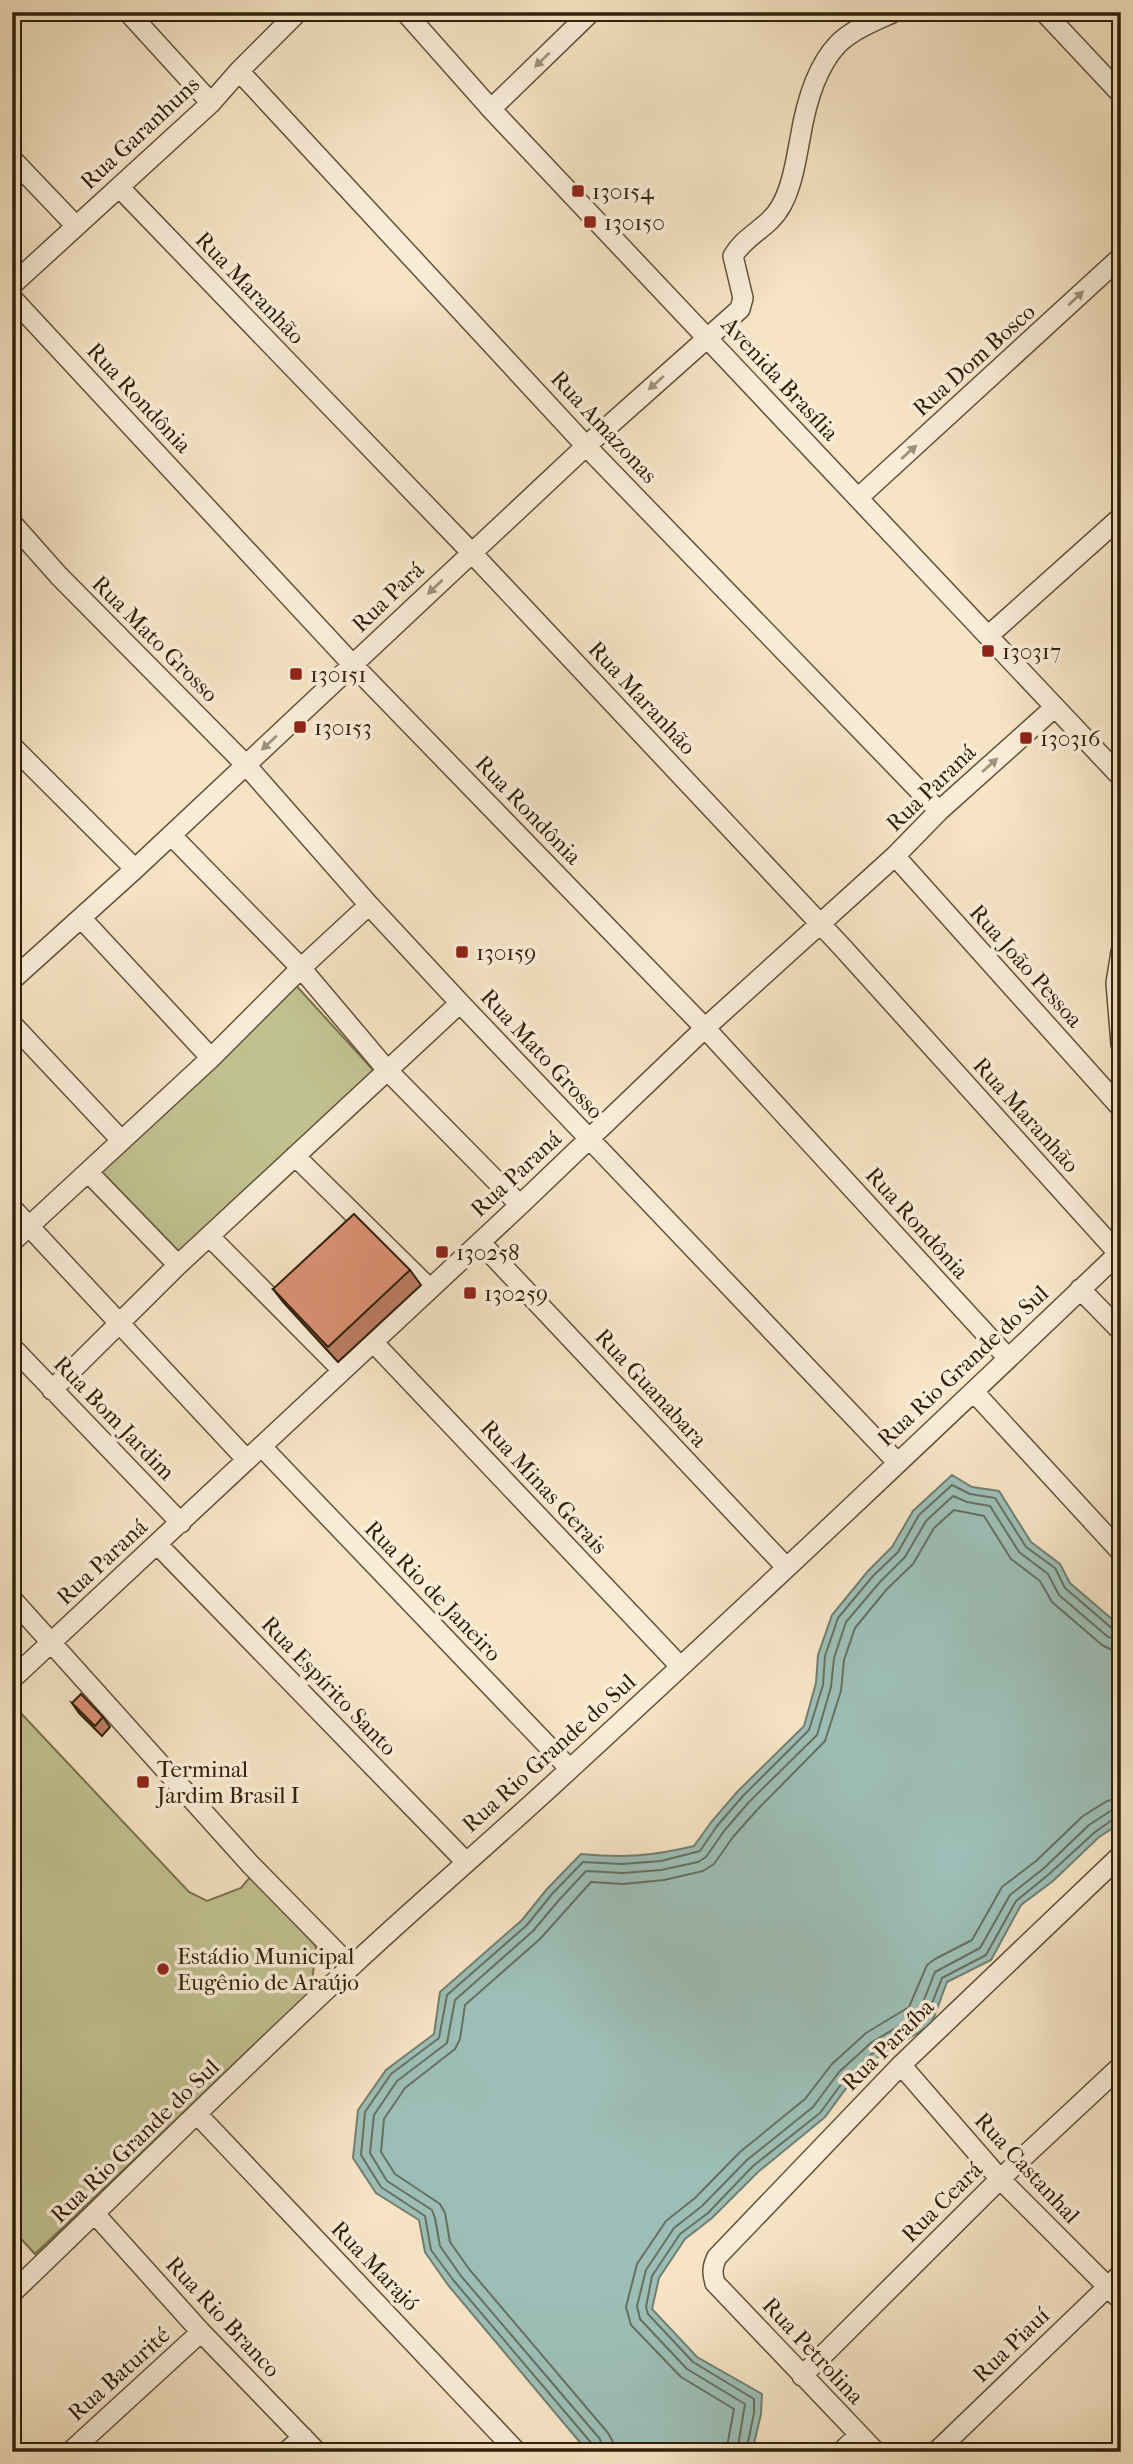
<svg xmlns="http://www.w3.org/2000/svg" width="1133" height="2464" font-family="'IM FELL French Canon',serif">
<style>
.green{fill:#c1c291;stroke:#78724e;stroke-width:2}
.water{fill:#9dbeb6;stroke:#717f71;stroke-width:2}
.lines{fill:none;stroke-linecap:round;stroke-linejoin:round}
.shore{stroke:#667060;stroke-width:2}
.minor-casing{stroke:#625239;stroke-width:22}
.minor{stroke:#f9edd9;stroke-width:19}
.wall{fill:#bd7d64;stroke:#30210a;stroke-width:2}
.building{fill:#dc9174;stroke:#30210a;stroke-width:2}
.oneway{fill:#9f917c}
.poi-dot{fill:#8f2418;stroke:#f9edd9;stroke-width:2.5}
.labels{text-anchor:middle;dominant-baseline:central;stroke-width:7;stroke-linejoin:round;paint-order:stroke}
.street-label{font-size:23px;fill:#30210a;stroke:#f9edd9}
.poi-label{font-size:23px;fill:#30210a;stroke:#f9edd9;text-anchor:start}
</style>
<rect width="100%" height="100%" fill="#f6e4c5"/>
<filter id="stains"><feTurbulence type="fractalNoise" baseFrequency=".00286" numOctaves="4"/><feColorMatrix values="0 0 0 0 .2 0 0 0 0 .09 0 0 0 0 .02 0 0 0 .5 -.17"/></filter>
<radialGradient id="worn" r=".72"><stop offset=".6" stop-color="#630" stop-opacity="0"/><stop offset="1" stop-color="#630" stop-opacity=".3"/></radialGradient>
<path class="green" d="M291,980L375,1072L179,1256L89,1169Z
M17,1709L189,1892L207,1901L241,1888L251,1876L316,1946L311,1992L35,2254L12,2229V1713Z"/>
<path class="water" d="M952,1475L972,1487L999,1491L1031,1542L1060,1564L1070,1583L1121,1627V1823L1099,1837L1053,1881L1021,1905L991,1960L947,1982L931,2025L881,2055L850,2083L825,2117L758,2172L712,2218L685,2239L659,2278L652,2309L697,2357L762,2394L761,2414L752,2452H590L578,2440L448,2285L425,2252L419,2220L376,2193L353,2158L358,2110L386,2070L434,2034L440,1992L522,1920L547,1889L581,1854C624,1858 653,1856 694,1846L712,1821L738,1791L804,1726L816,1683L818,1655L832,1615L868,1571L892,1547L913,1511Z"/>
<g class="lines">
<path class="shore" d="M594,2452L593,2445L454,2281L431,2250L425,2216L381,2187L361,2155L365,2112L391,2074L439,2038L447,1995L527,1925L552,1894L583,1862L622,1864L661,1861L700,1851L717,1826L743,1796L809,1730L823,1685L825,1656L838,1618L873,1576L898,1552L919,1515L952,1485L970,1494L995,1498L1026,1547L1055,1568L1065,1588L1114,1630L1121,1632
M603,2452L600,2439L461,2276L440,2246L435,2218L432,2210L387,2181L370,2153L374,2115L397,2081L447,2043L455,2000L533,1931L559,1900L586,1871L623,1873L661,1870L698,1862L706,1857L724,1831L749,1802L817,1735L831,1687L834,1658L846,1622L880,1582L905,1557L926,1521L953,1496L967,1502L990,1506L1019,1552L1048,1574L1059,1595L1108,1637L1121,1640
M614,2452L613,2442L608,2433L469,2269L450,2242L445,2213L440,2204L395,2174L381,2152L384,2119L405,2088L455,2049L460,2039L465,2005L540,1939L591,1882L623,1884L664,1880L703,1871L714,1864L733,1837L757,1810L825,1741L841,1691L844,1660L855,1628L887,1589L913,1564L934,1528L954,1510L984,1516L1011,1559L1040,1581L1052,1602L1102,1645L1112,1650L1121,1651
M726,2452L734,2409L681,2377L631,2325L626,2307L637,2264L666,2221L695,2198L740,2152L805,2099L832,2064L866,2033L909,2007L927,1965L935,1959L972,1940L1002,1887L1036,1861L1083,1816L1107,1801L1121,1798
M737,2452L745,2404L687,2369L640,2319L637,2306L646,2270L674,2228L702,2206L747,2160L813,2107L839,2072L872,2042L918,2015L935,1972L980,1948L1010,1895L1043,1869L1089,1825L1112,1810L1121,1809
M746,2452L754,2413V2399L693,2362L648,2314L646,2307L652,2276L680,2234L708,2213L753,2166L820,2113L845,2079L876,2050L925,2021L942,1978L986,1955L1016,1901L1048,1875L1095,1832L1115,1818L1121,1817"/>
<g class="minor-casing">
<path id="minor" d="M128,12L211,103
M405,12L491,109L1121,777
M1044,12L1121,94
M239,71L586,446L939,811
M491,109L591,12
M12,159L76,226
M119,187L471,552L842,947L1118,1253
M12,285L211,103L239,71L298,12
M12,298L353,665L705,1028L1007,1357
M858,498L1121,257
M12,523L59,576L246,765L369,905L460,1003L897,1462
M988,636L1121,517
M12,746L135,869
M171,835L301,968L387,1070L520,1205
M895,856L1121,1108
M81,918L211,1058
M1121,952L1116,983L1121,1044
M12,980L135,869L586,446L740,309L743,298L733,256C745,235 769,228 781,206C792,187 796,160 800,139C805,108 815,68 838,44C853,29 875,21 894,12
M12,1024L121,1140
M295,1156L429,1288
M88,1172L178,1265
M12,1208L247,1460
M210,1237L342,1370
M12,1242L211,1058L301,968L369,905
M480,1242L786,1567
M1080,1289L1121,1331
M373,1342L680,1666
M12,1347L181,1523
M52,1390L178,1265L460,1003
M974,1392L1121,1552
M262,1447L570,1769
M157,1544L466,1862
M12,1599L250,1864L351,1967
M12,1679L520,1205L705,1028L895,856L939,811L1055,707
M901,2065L1000,2179L1121,2300
M197,2114L517,2452
M95,2214L201,2332L317,2452
M12,2293C126,2184 238,2071 354,1964C425,1898 499,1835 570,1769C755,1599 939,1425 1121,1251
M802,2376L1000,2179L1121,2066
M70,2452L201,2332
M286,2452L303,2437
M841,2452L859,2435
M876,2452L715,2283C712,2273 712,2267 717,2257L901,2065L1121,1855
M936,2452L1121,2274"/>
</g>
<use href="#minor" class="minor"/>
</g>
<path class="wall" d="M410,1270L421,1285L338,1362L284,1303L273,1289Z
M72,1703L103,1717L110,1727L102,1736L79,1713Z"/>
<path class="building" d="M354,1214L410,1270L328,1347L273,1289Z
M81,1694L103,1717L95,1726L72,1703Z"/>
<defs><path id="oneway-solid" d="M-6-.8H1V-3.2L6.5 0L1 3.2V.8H-6Z" transform="scale(1.75)"/></defs>
<g class="oneway">
<use href="#oneway-solid" transform="translate(542 60) rotate(136)"/>
<use href="#oneway-solid" transform="translate(1076 298) rotate(-43)"/>
<use href="#oneway-solid" transform="translate(656 383) rotate(138)"/>
<use href="#oneway-solid" transform="translate(909 452) rotate(-42)"/>
<use href="#oneway-solid" transform="translate(435 587) rotate(136)"/>
<use href="#oneway-solid" transform="translate(269 743) rotate(137)"/>
<use href="#oneway-solid" transform="translate(990 765) rotate(-42)"/>
</g>
<g class="poi-dot">
<rect x="571" y="184" width="14" height="14" rx="3.5"/>
<rect x="583" y="215" width="14" height="14" rx="3.5"/>
<rect x="981" y="644" width="14" height="14" rx="3.5"/>
<rect x="289" y="667" width="14" height="14" rx="3.5"/>
<rect x="293" y="720" width="14" height="14" rx="3.5"/>
<rect x="1019" y="731" width="14" height="14" rx="3.5"/>
<rect x="455" y="945" width="14" height="14" rx="3.5"/>
<rect x="435" y="1245" width="14" height="14" rx="3.5"/>
<rect x="463" y="1286" width="14" height="14" rx="3.5"/>
<rect x="136" y="1775" width="14" height="14" rx="3.5"/>
<circle cx="163" cy="1969" r="7"/>
</g>
<g class="labels">
<g class="street-label">
<text transform="translate(140 133) rotate(-43)">Rua Garanhuns</text>
<text transform="translate(250 288) rotate(46)">Rua Maranhão</text>
<text transform="translate(974 360) rotate(-42)">Rua Dom Bosco</text>
<text transform="translate(780 379) rotate(47)">Avenida Brasília</text>
<text transform="translate(139 398) rotate(47)">Rua Rondônia</text>
<text transform="translate(604 427) rotate(47)">Rua Amazonas</text>
<text transform="translate(388 597) rotate(-44)">Rua Pará</text>
<text transform="translate(155 639) rotate(45)">Rua Mato Grosso</text>
<text transform="translate(642 698) rotate(47)">Rua Maranhão</text>
<text transform="translate(931 788) rotate(-44)">Rua Paraná</text>
<text transform="translate(528 810) rotate(46)">Rua Rondônia</text>
<text transform="translate(1026 966) rotate(48)">Rua João Pessoa</text>
<text transform="translate(542 1054) rotate(47)">Rua Mato Grosso</text>
<text transform="translate(1026 1115) rotate(48)">Rua Maranhão</text>
<text transform="translate(516 1174) rotate(-43)">Rua Paraná</text>
<text transform="translate(917 1223) rotate(48)">Rua Rondônia</text>
<text transform="translate(963 1366) rotate(-43)">Rua Rio Grande do Sul</text>
<text transform="translate(651 1388) rotate(47)">Rua Guanabara</text>
<text transform="translate(114 1418) rotate(46)">Rua Bom Jardim</text>
<text transform="translate(544 1487) rotate(47)">Rua Minas Gerais</text>
<text transform="translate(102 1562) rotate(-43)">Rua Paraná</text>
<text transform="translate(433 1591) rotate(46)">Rua Rio de Janeiro</text>
<text transform="translate(329 1686) rotate(46)">Rua Espírito Santo</text>
<text transform="translate(549 1753) rotate(-42)">Rua Rio Grande do Sul</text>
<text transform="translate(888 2045) rotate(-45)">Rua Paraíba</text>
<text transform="translate(135 2141) rotate(-44)">Rua Rio Grande do Sul</text>
<text transform="translate(1027 2168) rotate(47)">Rua Castanhal</text>
<text transform="translate(942 2202) rotate(-45)">Rua Ceará</text>
<text transform="translate(375 2266) rotate(46)">Rua Marajó</text>
<text transform="translate(223 2317) rotate(47)">Rua Rio Branco</text>
<text transform="translate(1011 2345) rotate(-44)">Rua Piauí</text>
<text transform="translate(813 2351) rotate(47)">Rua Petrolina</text>
<text transform="translate(119 2374) rotate(-42)">Rua Baturité</text>
</g>
<g class="poi-label">
<text x="592" y="191">130154</text>
<text x="604" y="222">130150</text>
<text x="1002" y="651">130317</text>
<text x="310" y="674">130151</text>
<text x="314" y="727">130153</text>
<text x="1040" y="738">130316</text>
<text x="476" y="952">130159</text>
<text x="456" y="1252">130258</text>
<text x="484" y="1293">130259</text>
<text x="157" y="1769">Terminal<tspan x="157" dy="26">Jardim Brasil I</tspan></text>
<text x="177" y="1956">Estádio Municipal<tspan x="177" dy="26">Eugênio de Araújo</tspan></text>
</g>
</g>
<rect width="1133" height="2464" fill="none" stroke="#f6e4c5" stroke-width="42"/>
<rect x="14" y="14" width="1105" height="2436" fill="none" stroke="#30210a" stroke-width="3.5"/>
<rect x="21" y="21" width="1091" height="2422" fill="none" stroke="#30210a" stroke-width="2"/>
<rect width="100%" height="100%" filter="url(#stains)"/>
<rect width="100%" height="100%" fill="url(#worn)"/>
</svg>
